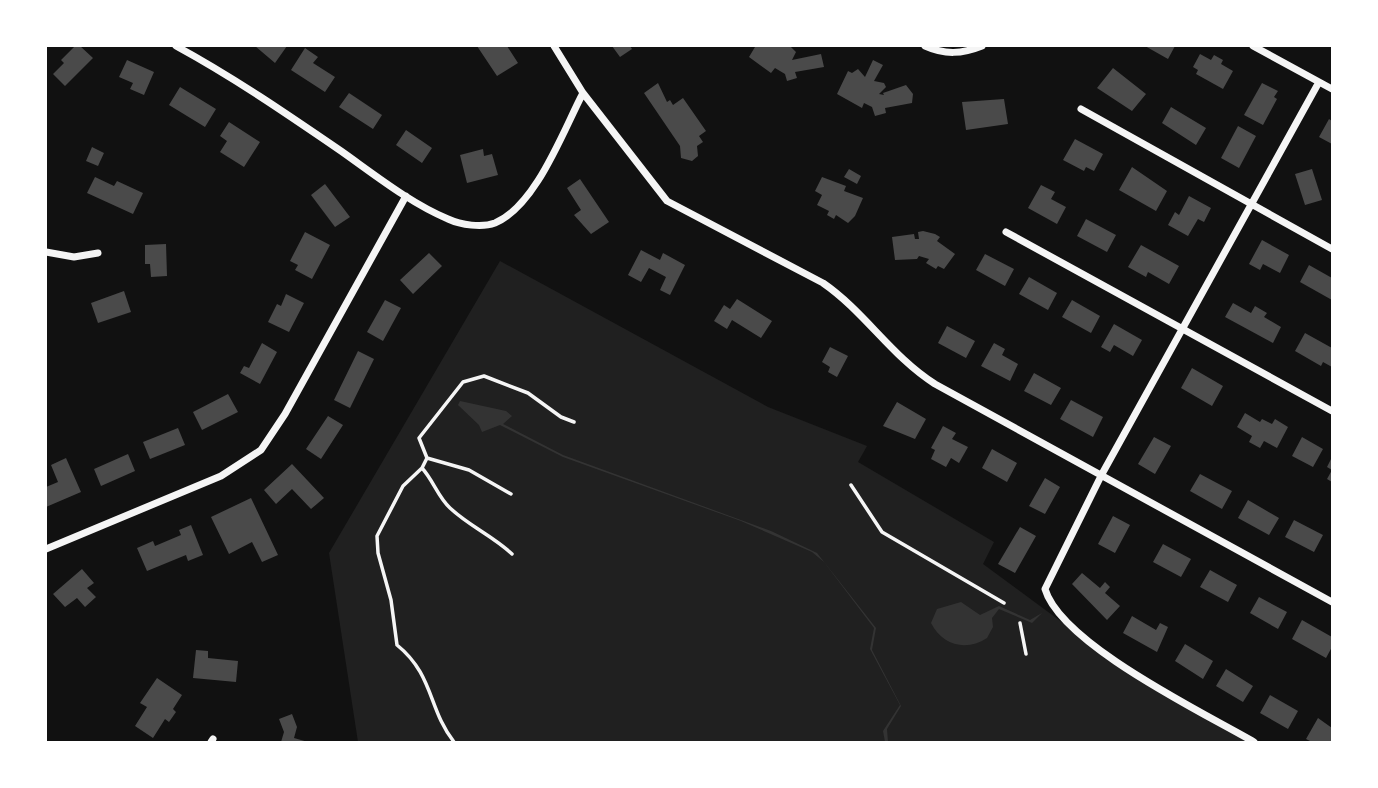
<svg xmlns="http://www.w3.org/2000/svg" width="1378" height="788" font-family="Mulish,sans-serif">
<style>
.green{fill:#202020}
.water{fill:#333}
.building{fill:#4a4a4a}
.lines{fill:none;stroke-linecap:round;stroke-linejoin:round}
.service{stroke:#f5f5f5;stroke-width:3.5}
.minor{stroke:#f5f5f5;stroke-width:7}
</style>
<rect width="100%" height="100%" fill="#111"/>
<path class="green" d="M500,261L768,407L867,446L858,462L994,542L983,564L1109,657L1254,742H358L329,553Z"/>
<path class="water" d="M460,401L506,411L512,416L503,424L563,455L771,531L817,553L876,628L872,650L901,706L887,729L888,742H885L883,731L900,705L870,649L874,628L824,562L812,552L741,521L563,457L500,425L482,432L479,425L458,405Z
M961,602L980,615L999,606L1030,620L1042,613L1032,623L999,609L992,618L993,627L987,638C966,652 942,645 931,623L937,609Z"/>
<path class="building" d="M75,46H80L93,58L65,86L53,74L64,63L61,60Z
M255,46H287L275,63Z
M477,46H507L518,63L497,76Z
M612,46H630L632,49L620,57Z
M752,46H790L796,52L792,60L821,54L824,67L795,72L797,78L787,81L785,74L775,68L771,73L749,57L755,47Z
M1145,46H1175L1168,59Z
M305,48L318,57L313,63L335,77L325,92L291,70Z
M1200,54L1211,60L1214,55L1223,60L1221,64L1233,71L1223,89L1196,74L1198,70L1193,67Z
M127,60L154,72L144,95L130,89L133,83L119,77Z
M873,60L883,65L874,81L884,83L886,87L879,94L884,95L883,93L906,85L913,94L912,103L885,108L886,113L875,116L872,107L864,103L862,108L837,94L848,71L852,73L858,69L865,77Z
M1113,68L1146,94L1132,111L1097,88Z
M658,83L667,102L670,100L673,105L683,98L706,131L699,136L703,142L697,146L698,156L692,161L681,158L680,146L644,93Z
M1262,83L1278,91L1274,97L1277,99L1263,125L1244,115Z
M180,87L216,109L205,127L169,105Z
M349,93L382,115L373,129L339,107Z
M1004,99L1008,124L966,130L962,102Z
M1171,107L1206,128L1196,145L1162,123Z
M1329,119L1332,121V144L1319,137Z
M229,122L260,142L244,167L220,152L227,141L220,136Z
M1238,126L1256,136L1239,168L1221,158Z
M406,130L432,148L422,163L396,145Z
M1075,139L1103,154L1094,171L1086,167L1084,171L1063,160Z
M92,147L104,153L98,166L86,161Z
M483,149L484,156L492,154L498,175L467,183L460,155Z
M1132,167L1167,191L1156,211L1119,190Z
M849,169L861,176L857,184L844,177Z
M1312,169L1322,200L1305,205L1295,174Z
M95,177L114,186L117,181L143,193L133,214L87,193Z
M822,177L846,186L844,191L863,198L855,216L848,223L836,215L834,219L827,215L829,211L817,205L822,195L815,191Z
M580,179L609,222L591,234L574,215L581,210L567,188Z
M325,184L350,217L335,227L311,195Z
M1041,185L1055,192L1051,199L1066,207L1057,224L1028,208Z
M1189,196L1211,208L1204,222L1198,219L1188,236L1168,225L1175,212L1179,215Z
M1086,219L1116,235L1107,252L1077,236Z
M923,231L935,234L940,237L937,241L955,254L944,269L938,266L936,269L926,263L929,259L919,256L917,259L895,260L892,237L914,234L915,239H919L918,232Z
M305,232L330,245L312,279L295,270L298,265L290,261Z
M1262,240L1289,255L1280,273L1263,264L1260,270L1249,264Z
M166,244L167,276L151,277L150,264H145V245Z
M1141,245L1179,266L1169,284L1148,272L1146,277L1128,267Z
M641,250L660,260L663,253L685,265L670,295L660,290L666,277L649,268L641,282L628,275Z
M429,253L442,266L413,294L400,280Z
M985,254L1014,269L1005,286L976,270Z
M1309,265L1332,278V300L1300,282Z
M1029,277L1057,293L1048,310L1019,294Z
M124,291L131,312L98,323L91,303Z
M286,294L304,303L289,332L268,322L277,304L281,306Z
M737,299L772,321L761,338L732,320L727,329L714,321L724,305L730,309Z
M385,300L401,308L383,341L367,332Z
M1072,300L1100,316L1091,333L1062,317Z
M1233,303L1251,313L1255,306L1267,313L1264,317L1281,327L1273,343L1225,317Z
M1114,324L1142,340L1133,356L1114,345L1110,352L1101,347Z
M947,326L975,341L966,358L938,343Z
M1305,333L1332,348V367L1323,362L1321,366L1295,351Z
M262,343L277,352L260,384L240,373L244,366L249,368Z
M994,343L1005,349L1002,355L1018,364L1010,381L981,366Z
M830,347L848,356L837,377L828,372L830,367L822,362Z
M358,351L374,359L350,408L334,400Z
M1192,368L1223,386L1212,406L1181,388Z
M1034,373L1061,388L1051,405L1024,391Z
M228,394L238,412L202,430L193,412Z
M1071,400L1103,417L1093,437L1060,419Z
M897,402L926,419L915,439L883,426Z
M1245,413L1260,422L1262,419L1272,424L1275,419L1288,427L1277,448L1264,441L1260,448L1249,442L1252,436L1237,427Z
M328,416L343,425L321,459L306,449Z
M943,426L956,433L952,439L968,447L959,463L951,458L946,467L931,459L935,450L931,448Z
M178,428L185,445L150,459L143,442Z
M1154,437L1171,446L1155,474L1138,464Z
M1302,437L1323,449L1313,467L1292,456Z
M992,449L1017,463L1007,482L982,468Z
M128,454L135,471L101,486L94,469Z
M1332,457V482L1327,479L1332,470L1327,467Z
M66,458L81,492L46,507V487L58,482L51,465Z
M292,464L324,498L311,509L292,489L276,504L264,490Z
M1200,474L1232,491L1222,509L1190,491Z
M1045,478L1060,487L1045,514L1029,506Z
M251,498L278,555L262,562L252,542L229,554L211,517Z
M1248,500L1279,518L1269,535L1238,518Z
M1113,516L1130,525L1115,553L1098,544Z
M1294,520L1323,535L1314,552L1285,537Z
M191,525L203,555L188,561L186,555L147,571L137,548L153,541L155,546L181,535L179,530Z
M1020,527L1036,536L1015,573L998,564Z
M1163,544L1191,559L1181,577L1153,562Z
M82,569L94,583L87,588L96,597L85,607L77,598L65,607L53,594Z
M1210,570L1237,585L1228,602L1200,587Z
M1082,573L1100,588L1105,582L1110,587L1105,593L1120,606L1107,620L1072,584Z
M1259,597L1287,612L1278,629L1250,613Z
M1132,616L1156,630L1160,623L1168,627L1157,652L1123,633Z
M1302,620L1332,637V647L1326,658L1292,639Z
M1185,644L1213,661L1203,679L1175,661Z
M196,650L208,651V658L238,661L236,682L193,678Z
M1226,669L1253,686L1243,702L1216,686Z
M157,678L182,695L173,709L176,712L169,722L165,719L153,738L135,726L147,707L140,703Z
M1270,695L1298,711L1288,729L1260,713Z
M292,714L297,727L294,738L308,742H281L284,732L279,719Z
M1318,718L1332,728V742H1312L1306,739Z"/>
<g class="lines">
<path class="service" d="M427,458L469,470L511,494
M422,468C433,480 438,497 450,508C469,526 493,536 512,554
M851,485L882,532L1004,603
M1020,623L1026,654
M454,742C428,709 434,675 397,645L391,600L378,553L377,536L403,486L422,468L427,458L419,438L463,382L484,376L528,393L561,417L574,422"/>
<path class="minor" d="M176,46C233,77 287,114 341,151C375,175 410,203 448,219C461,225 482,228 495,223C536,206 563,131 583,93
M554,46L583,93L667,201L823,283C865,312 891,356 935,384L1332,602
M925,46C945,55 962,54 982,46
M1253,46L1332,89
M1081,109L1332,249
M1006,232L1332,411
M46,252L74,257L98,253
M46,549L221,476L261,450L285,414L406,196
M211,742L213,739
M1254,742C1204,713 1061,644 1045,589L1102,474L1319,82"/>
</g>
<rect width="1378" height="788" fill="none" stroke="#ffffff" stroke-width="94"/>
</svg>
